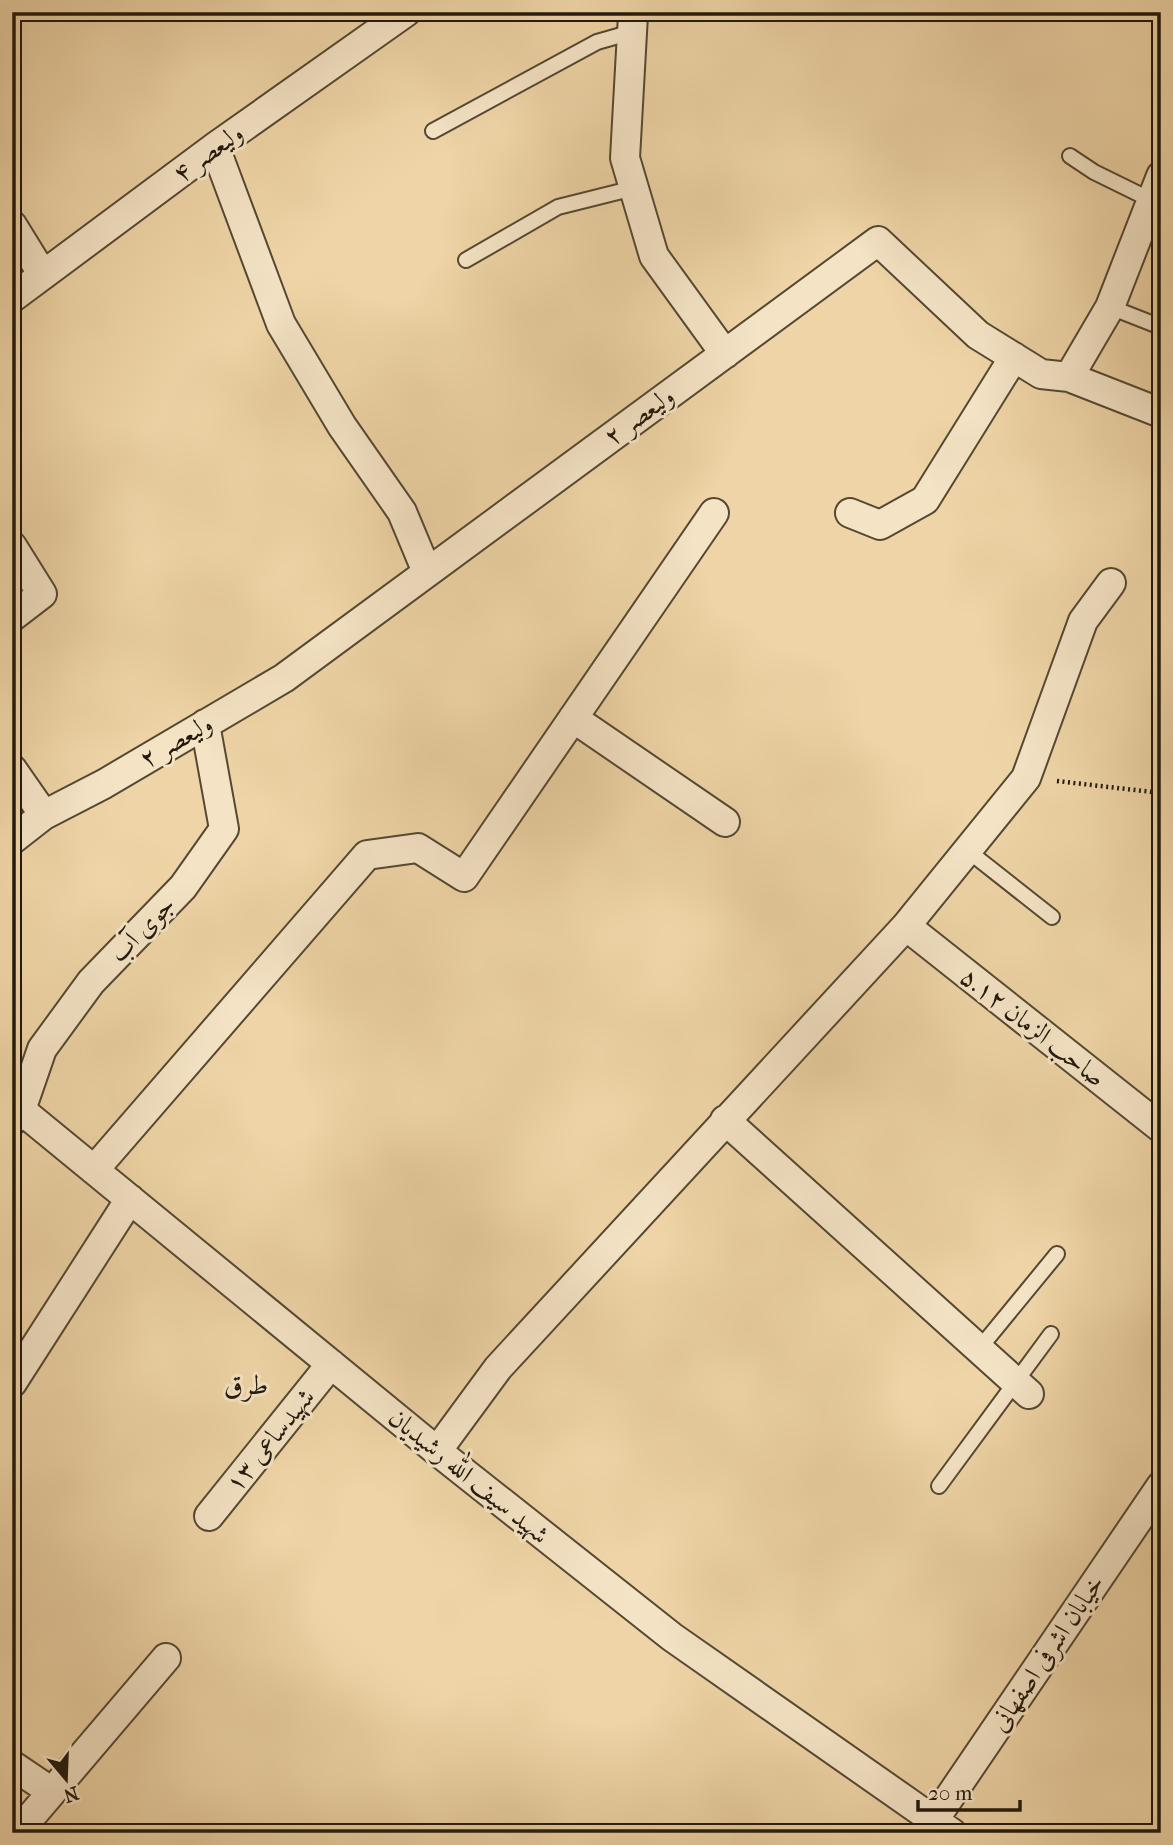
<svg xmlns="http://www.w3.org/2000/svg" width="1173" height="1845" font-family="'IM FELL French Canon',Amiri,serif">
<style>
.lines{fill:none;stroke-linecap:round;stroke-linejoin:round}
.service-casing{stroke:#554833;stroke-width:18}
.minor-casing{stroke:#554833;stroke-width:32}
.path{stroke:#22190d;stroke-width:4.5;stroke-dasharray:2 3.5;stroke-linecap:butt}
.service{stroke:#f4e3c5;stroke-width:14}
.minor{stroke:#f4e3c5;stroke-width:28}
.labels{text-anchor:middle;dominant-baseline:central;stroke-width:6;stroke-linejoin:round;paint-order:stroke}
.street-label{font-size:26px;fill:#22190d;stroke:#f4e3c5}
.neighbourhood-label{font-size:28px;fill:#22190d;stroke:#f4e3c5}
</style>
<rect width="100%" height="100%" fill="#eed4a6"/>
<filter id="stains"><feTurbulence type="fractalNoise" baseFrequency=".00286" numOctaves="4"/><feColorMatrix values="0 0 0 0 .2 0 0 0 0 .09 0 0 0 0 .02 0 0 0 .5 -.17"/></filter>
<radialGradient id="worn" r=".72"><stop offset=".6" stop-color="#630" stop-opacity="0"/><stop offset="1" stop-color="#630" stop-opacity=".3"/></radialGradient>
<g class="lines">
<g class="service-casing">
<path id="service" d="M433,131L597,42L632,32
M1070,156L1094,172L1151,200
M466,260L558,207L634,188
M1110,307L1161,327
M967,850L1052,917
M979,1349L1057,1254
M939,1486L1051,1334"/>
</g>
<g class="minor-casing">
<path id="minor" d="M632,12L633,15L625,158L654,256L725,354
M215,147L281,324L342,426L402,512L427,572
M12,225L43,275
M12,298L215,147L406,12
M1069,377L1110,307L1161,176
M850,513L880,525L925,500L1014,357
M12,546L42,594L12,617
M573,718L725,822
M12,769L44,815
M12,840L44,815L104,784L284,678L878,241L978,335L1041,374L1069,377L1161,413
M906,926L1161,1128
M21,1110L437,1451L672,1637L952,1833
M725,1120L1029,1394
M12,1121L21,1110L42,1049L91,982L183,887L224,829L205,724
M94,1170L367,855L418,848L464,877L714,513
M12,1383L130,1199
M437,1451L498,1368L906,926L1026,778L1083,621L1111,583
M209,1516L331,1364
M12,1765L52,1792
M17,1833L166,1658
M929,1833L934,1820L1161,1486"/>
</g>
<path class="path" d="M1057,781L1161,793"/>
<use href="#service" class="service"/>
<use href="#minor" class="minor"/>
</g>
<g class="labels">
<g class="street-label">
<text transform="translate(208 153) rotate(-36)">ولیعصر ۴</text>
<text transform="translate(639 416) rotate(-36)">ولیعصر ۲</text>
<text transform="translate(176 741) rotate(-30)">ولیعصر ۲</text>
<text transform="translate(142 929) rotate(-46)">جوی آب</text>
<text transform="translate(1033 1027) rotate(38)">صاحب الزمان ۵.۱۲</text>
<text transform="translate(270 1440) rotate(-51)">شهیدساعی ۱۳</text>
<text transform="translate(469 1476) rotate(39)">شهید سیف الله رشیدیان</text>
<text transform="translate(1047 1653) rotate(-56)">خیابان اشرفی اصفهانی</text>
</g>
<g class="neighbourhood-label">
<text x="246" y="1384">طرق</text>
</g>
</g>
<rect width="1173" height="1845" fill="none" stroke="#eed4a6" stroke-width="42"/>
<rect x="14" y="14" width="1145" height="1817" fill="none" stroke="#22190d" stroke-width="3.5"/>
<rect x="21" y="21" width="1131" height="1803" fill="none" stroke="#22190d" stroke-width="2"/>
<g transform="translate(66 1779) rotate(161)" stroke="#f4e3c5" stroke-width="5" paint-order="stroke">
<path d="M0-5L12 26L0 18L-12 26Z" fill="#22190d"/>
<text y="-10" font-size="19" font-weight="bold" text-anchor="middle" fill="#22190d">N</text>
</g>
<path d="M918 1800v10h102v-10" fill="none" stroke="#22190d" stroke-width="3.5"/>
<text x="928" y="1800" font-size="21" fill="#22190d" stroke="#f4e3c5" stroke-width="5" paint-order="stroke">20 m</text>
<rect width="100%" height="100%" filter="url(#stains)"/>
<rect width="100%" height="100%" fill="url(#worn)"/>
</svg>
